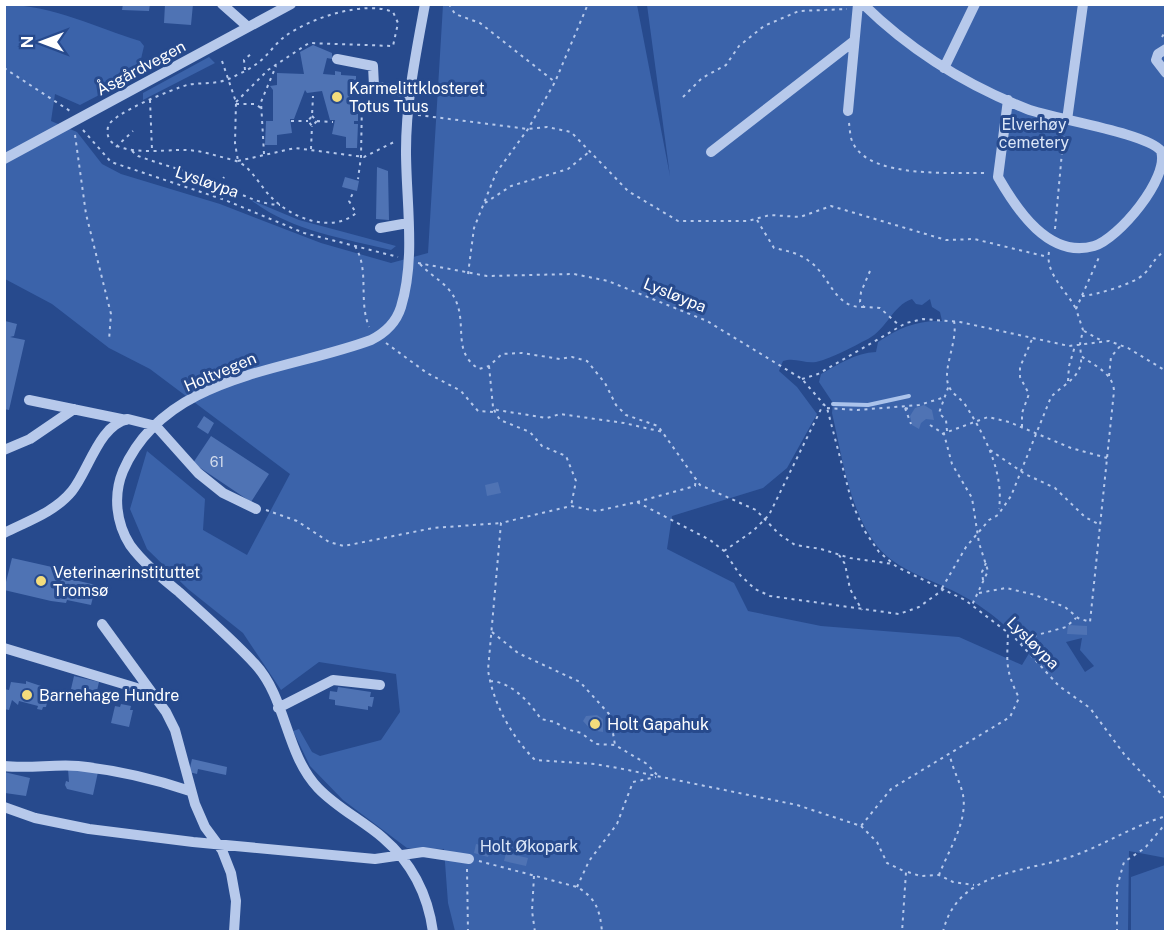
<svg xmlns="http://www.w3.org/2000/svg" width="1170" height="936" font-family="'Public Sans',sans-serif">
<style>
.green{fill:#3b63aa;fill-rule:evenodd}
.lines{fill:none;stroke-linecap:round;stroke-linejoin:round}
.stream{stroke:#abc3eb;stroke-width:4}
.building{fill:#4f73b4}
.path{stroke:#b7c9eb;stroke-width:2;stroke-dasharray:3 4.5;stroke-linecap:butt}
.minor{stroke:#b7c9eb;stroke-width:10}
.poi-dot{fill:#f3dc7c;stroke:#274a8d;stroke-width:2}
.labels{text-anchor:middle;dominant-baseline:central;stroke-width:6;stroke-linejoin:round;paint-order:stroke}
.number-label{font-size:14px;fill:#d3dcec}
.street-label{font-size:16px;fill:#fff;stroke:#274a8d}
.poi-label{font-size:16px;fill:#fff;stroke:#274a8d;text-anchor:start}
.park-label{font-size:16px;fill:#dbe6f8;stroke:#274a8d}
</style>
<rect width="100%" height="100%" fill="#274a8d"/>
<path class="green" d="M4,5C50,4 97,28 140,41L144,46L141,59L150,65L149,69L80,105L55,94L51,121L77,132L102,164L121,174L220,204L321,243L391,263L428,253L443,5H637L670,176L647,5H1165L1166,858L1129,851L1128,931H455L448,903L444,849L407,848L343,800L310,766L293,731L299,729L312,752L320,756L381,740L400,712L396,674L319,662L281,690L243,633L188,589L147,549L130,509L147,451L205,499L203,530L247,555L290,474L150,369L109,348L52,304L5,279ZM912,299L916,304L922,305L930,299L932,307L940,312L942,321C918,320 898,328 878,342L876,352C855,353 839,364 821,374L819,382L833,403L832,413C842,456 849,510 877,546C898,572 935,580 963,596C988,609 1011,630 1031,650L1022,665L959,637L821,626L748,611L734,583L667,549L672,516L763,488L787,468L817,414L797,387L779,371L783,361C795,357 805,364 816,362C833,358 852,347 868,339C888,328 892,306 912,299ZM1082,638L1080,650L1094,666L1085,672L1066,642Z
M209,57L215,63L143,100V93Z
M251,200L299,220L396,246L391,250C345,239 289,230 251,200Z
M1165,865V931H1131V877Z"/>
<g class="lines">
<path class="stream" d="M833,404L868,405L909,396"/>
</g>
<path class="building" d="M123,4H150L149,11L122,10Z
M165,4H193L191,25L164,23Z
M313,45L332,53V59L327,58L323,74L335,75V71L341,72V75L356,76V81L350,80V88L353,91V114H358V121H354V124H358L357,148H346V137L332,134L335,120H330L322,91L307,93L305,90L294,119H290L292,133L277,135V145H265L266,121H273V90L270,86L277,85V73L304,74L300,52Z
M377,167L388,171L389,220L376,219Z
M345,177L359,181L357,191L342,187Z
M5,321L17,324L14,336L10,337L25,340L9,410L4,409Z
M924,405L932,410L934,420L926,419L921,423L919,429L912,425L910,416L915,408Z
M204,416L214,423L208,434L197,427Z
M211,436L269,474L251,502L193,463Z
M498,482L501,493L487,496L485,485Z
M12,558L52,567V571L58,572L57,576L96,585L91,605L67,600L66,603L51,601L4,590Z
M1068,625L1087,626V635L1067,634Z
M74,676L99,682L96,695L71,689Z
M26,681L50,689L46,707H43L42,710L37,709L38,706L19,701L18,705L12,700L9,710L4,709V689L9,690L11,682L26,684Z
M338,687L371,692L370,697H374L372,707L368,706V710L335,705V700L329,699L330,691L337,692Z
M121,704L131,706L130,710H133L129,727L111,723L115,706L120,707Z
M597,715L603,719V732L591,730L583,721L586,716Z
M192,759L227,767L226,775L198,769L197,774L189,772Z
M68,769L98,772L93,795L67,789L65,785L66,781L69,782Z
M4,772L30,778L26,796L5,793Z
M476,844L491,847L488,857L474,853Z
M506,853L528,858L526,866L504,861Z"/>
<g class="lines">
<path class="path" d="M449,4L455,14L480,23L555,82
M1162,37L1166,30
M222,61L236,102L235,143L238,161
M4,68L70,111
M245,70L244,60L253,52
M683,97L702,78L726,65L739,46L764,26L799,11L847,9
M150,100L152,150
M356,101H362L361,157L358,179
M236,102L268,70L309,43L393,46L398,23L393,12C364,0 310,18 284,37C274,45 266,58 255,65C248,70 239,74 231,78C217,85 201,82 187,85C173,89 110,114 108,127C101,160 167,149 184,150C201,150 216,156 233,160C250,164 259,185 271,197C291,218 332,234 356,213L349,201L353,193
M236,104H255L261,108
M418,115L528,129L547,127L571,132L628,191L678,221H748L770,215L800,217L831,206L946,240L974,239L1048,257
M312,116L317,121L312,126L308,121L312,116L313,96
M291,121H308
M317,121L333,122
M849,123C850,130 850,139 854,145C873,179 954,172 988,173
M83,130L111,162L225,200L304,233L398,257
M75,135L86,214L111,314L109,340
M116,147L133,131
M311,149L312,126
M132,151L138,156C165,166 193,172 219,184C239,193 257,204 280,205
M264,154L261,102L276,66
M238,161L295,148L364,157L396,141
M220,185L224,177
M485,203L511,186L568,169L589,152
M757,220L774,248C787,251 799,253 809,261C830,275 834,309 864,307
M1055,229L1064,130
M355,246C370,271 358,299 369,327
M1049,252C1045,274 1067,291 1076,309
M418,263L487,276L574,274L608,281L707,321L802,379L827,408L852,503L864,530L879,552L897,567L965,600L1015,638L1059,686L1090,708L1124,754L1166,799
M420,264C432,277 449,284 456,301C467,326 452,352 479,369L489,366L502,354L522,353L560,359L572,357L587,361L605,383L616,405L626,415L658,426L700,485L756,510L779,534L795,545L821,549L850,558L893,564
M870,271L861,292L860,302L864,307L880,308L900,326
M468,274L474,228L496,173L528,129L555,82L588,4
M1082,296C1096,295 1134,284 1144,274C1153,265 1153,259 1166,250
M954,321C958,341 943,367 948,384C951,394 961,398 966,406C985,436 1004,472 999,509
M1084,331L1102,341
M386,343L427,373L461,391L478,411L494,412
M489,366L493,407L497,410L547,418L560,414L624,423L663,432
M1109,376L1111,357L1121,345
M802,379L818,374L906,323L923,319L960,322L1069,346L1109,341L1128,348L1166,371
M1068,381L1069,366L1075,346
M827,408L858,410L919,405L942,398
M905,408L911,424
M905,408L912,410
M494,410L500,420L530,432L542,446L566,456L576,481L571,506
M930,425L944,434L952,464L972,498L979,543L988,571L972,605
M1022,427V413L1029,394L1020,377V367L1033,337
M947,431L946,420L939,413L949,385
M942,434L988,417L1009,422L1071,448L1107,458
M990,450L1025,474L1055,488L1085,517L1100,525
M637,502L695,486L696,478
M266,510L297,521L329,542L344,546L433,528L501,523
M724,551L753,531L769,515L823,405
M839,555L845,564L850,589L862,610
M983,580L982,572L986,563
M942,588L966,547L989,520L998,515L1011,496L1051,397C1062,385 1083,377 1081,357
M944,589L919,607L899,614L770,596L755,589L740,575L724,551L710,540L637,502L597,511L571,506L501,523L488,670C493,703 511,736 535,760L595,764L623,769L797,805L861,826L891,789L1010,717L1019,698C1005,669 1007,664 1008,633
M979,593L1006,588L1035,595L1065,607L1078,618L1090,622L1114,391C1113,373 1095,366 1081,356L1080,344L1083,330L1076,309L1100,255
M492,632L518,653L580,682L610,715L615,745
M1021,644L1037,635L1066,627L1076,618
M490,681C512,682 529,702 541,719L555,722L566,729L581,733L596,744L615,745L647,764L658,776
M861,826L877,842L887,863L906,872L902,932
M479,861L577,887C596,898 600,910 602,932
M467,869L468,932
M908,872L920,876L939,875L953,882L974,885
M939,875C948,851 968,822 963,795C961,784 953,770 950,756
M534,876L532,911L535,932
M577,887L589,861L617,824L633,782L656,777
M943,932C957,870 1025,873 1073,856C1104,845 1133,826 1166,816
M1117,932V887L1124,862L1145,848L1166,823"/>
<path class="minor" d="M222,4L248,27
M425,4C416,53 406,101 406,151C406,201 416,258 401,307C396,323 385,333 371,340C285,372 165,374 123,471C113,495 116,523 130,545C143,563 162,578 179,592C204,615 232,639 255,664C287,699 285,753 318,788C337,808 362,820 383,838C411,862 428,895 433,932
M863,4C910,50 966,85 1027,109C1053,119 1147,133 1161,151C1170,178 1118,239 1094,246C1049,259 1017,210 998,177L1008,100
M1166,49L1158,54L1156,60L1166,73
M337,59L373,66L374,86L409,93
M944,68L975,4
M848,111L858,4
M1067,120L1083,4
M711,152L854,41
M4,159L291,4
M380,228L408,223
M29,400L126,420
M4,450L30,439L74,409
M4,533C28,521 55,512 72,491C89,470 99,425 128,419L156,426L198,473L223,493L256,509
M102,624L166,712L175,730L195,804L205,827L222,850L231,873L236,901L234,932
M4,648L150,692
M278,708L333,680L380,685
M4,766C29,769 53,764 78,766C115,770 155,779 190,791
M4,807L35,818L89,829L193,842L375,859L423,852L469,859"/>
</g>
<g class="poi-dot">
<circle cx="337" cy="97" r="6"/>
<circle cx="41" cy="581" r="6"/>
<circle cx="27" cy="695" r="6"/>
<circle cx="595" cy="724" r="6"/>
</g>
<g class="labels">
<g class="number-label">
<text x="217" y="462">61</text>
</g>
<g class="street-label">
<text transform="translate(141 68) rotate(-28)">Åsgårdvegen</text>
<text transform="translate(207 182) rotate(19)">Lysløypa</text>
<text transform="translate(675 295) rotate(22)">Lysløypa</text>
<text transform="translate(220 372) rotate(-23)">Holtvegen</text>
<text transform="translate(1033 643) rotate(45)">Lysløypa</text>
</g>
<g class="poi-label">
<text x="349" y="88">Karmelittklosteret<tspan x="349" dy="18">Totus Tuus</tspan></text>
<text x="53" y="572">Veterinærinstituttet<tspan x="53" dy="18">Tromsø</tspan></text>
<text x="39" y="695">Barnehage Hundre</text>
<text x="607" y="724">Holt Gapahuk</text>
</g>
<g class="park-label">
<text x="1034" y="124">Elverhøy<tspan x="1034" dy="18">cemetery</tspan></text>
<text x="529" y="846">Holt Økopark</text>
</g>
</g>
<rect width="1170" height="936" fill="none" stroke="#ffffff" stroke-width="12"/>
<g transform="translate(42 42) rotate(270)" stroke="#274a8d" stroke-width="4.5" paint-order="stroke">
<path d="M0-4.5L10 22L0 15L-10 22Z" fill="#ffffff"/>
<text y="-9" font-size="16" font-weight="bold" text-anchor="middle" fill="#ffffff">N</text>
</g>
</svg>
